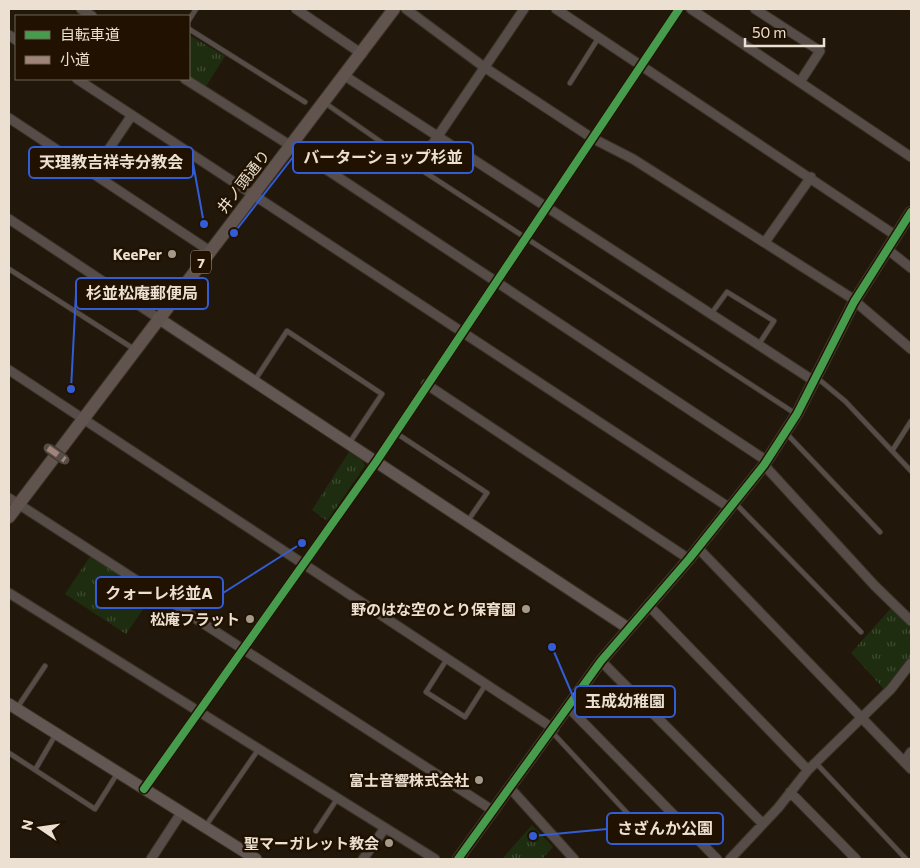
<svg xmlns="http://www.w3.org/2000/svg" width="920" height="868" font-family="Commissioner,'Noto Sans JP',sans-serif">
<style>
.park{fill:url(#park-tufts)}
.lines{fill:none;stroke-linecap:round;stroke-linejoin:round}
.lane-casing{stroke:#3c3328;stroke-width:6}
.street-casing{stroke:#3c3328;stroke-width:11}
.secondary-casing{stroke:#3c3328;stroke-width:13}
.primary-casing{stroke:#3c3328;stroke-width:14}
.lane{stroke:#564c48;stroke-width:4.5}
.street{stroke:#564c48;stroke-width:9}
.secondary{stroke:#625752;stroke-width:11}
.primary{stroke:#61544e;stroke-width:12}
.street-bridge-casing{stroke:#3c3328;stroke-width:11;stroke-linecap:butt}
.street-bridge{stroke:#564c48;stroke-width:9}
.quiet{stroke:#a18479;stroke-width:6;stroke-dasharray:12 6;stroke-linecap:butt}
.cycleway-casing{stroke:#201100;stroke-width:11}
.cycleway{stroke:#469c4c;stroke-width:8}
.poi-dot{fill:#a49a8c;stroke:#201100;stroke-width:2}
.labels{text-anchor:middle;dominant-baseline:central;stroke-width:5;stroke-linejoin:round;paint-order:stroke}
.shield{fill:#201100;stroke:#aea292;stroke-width:1}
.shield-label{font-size:14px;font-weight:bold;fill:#ebe0d1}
.street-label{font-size:15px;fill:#ebe0d1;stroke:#201100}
.poi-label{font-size:15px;font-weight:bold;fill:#ebe0d1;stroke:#201100;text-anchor:end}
.leader{fill:none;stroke:#325dd7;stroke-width:2}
.callout-dot{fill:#325dd7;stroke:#201100;stroke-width:2}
.callout{fill:#201100;stroke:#325dd7;stroke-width:2}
.callout-label{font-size:16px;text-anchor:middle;font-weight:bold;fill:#ebe0d1}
</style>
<defs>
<pattern id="park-tufts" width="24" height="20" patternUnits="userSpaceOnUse" patternTransform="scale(1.25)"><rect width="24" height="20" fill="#1e2d0f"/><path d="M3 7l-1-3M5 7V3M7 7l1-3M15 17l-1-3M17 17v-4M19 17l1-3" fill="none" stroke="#3f4b31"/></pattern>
</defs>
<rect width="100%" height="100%" fill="#21180b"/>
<path class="park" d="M189,35L225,56L205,88L189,77Z
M349,452L363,461L365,466L327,521L312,510Z
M91,555L153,595L126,634L65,594Z
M892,607L911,626V657L884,689L851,653Z
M532,825L553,847L542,859H502Z"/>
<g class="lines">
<g class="lane-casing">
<path id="lane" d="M189,20L196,9
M189,29L305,102
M570,83L599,37
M325,103L417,167L796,414
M9,269L134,349
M711,314L727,292L774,321L759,344
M816,377L845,401L911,471
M255,380L287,331L382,394L350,442
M396,433L487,493L467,522
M786,433L880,532
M892,451L911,421
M735,503L861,632
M447,659L426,692L465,717L486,684
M17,708L45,666
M552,732L641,828
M9,753L95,809L117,774
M815,762L906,859
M35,770L56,734
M205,827L258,750
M316,831L337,799"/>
</g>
<g class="street-casing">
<path id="street" d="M81,9L92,16
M296,9L362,54
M406,9L484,67L592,138L633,159L850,297L911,349
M556,9L895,235
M691,9L911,157
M755,9L820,51L800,82
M9,35L16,40
M345,76L814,381
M77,79L730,508
M185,79L291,146L767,461
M9,118L210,251
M417,167L524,9
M92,174L132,115
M9,219L158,318
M765,242L811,177
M887,249L911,268
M9,370L554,729
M426,384L689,559
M764,465L875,586L911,621
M9,498L489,808H496
M698,548L911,769
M9,593L435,859
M650,607L808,770
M601,661L763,824
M569,708L717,859
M904,762L911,752
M510,788L574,859
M144,789L376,462L679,9
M790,792L856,859
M151,859L181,813
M363,859L385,828
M730,859L778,808L808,770L891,689L911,663"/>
</g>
<g class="secondary-casing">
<path id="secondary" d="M158,318L628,628
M9,704L256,859
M458,859L601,661L689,559L764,465L797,414L854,302L911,212"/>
</g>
<g class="primary-casing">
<path id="primary" d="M9,517L394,9"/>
</g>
<use href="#lane" class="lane"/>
<use href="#street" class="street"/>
<use href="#secondary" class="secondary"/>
<use href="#primary" class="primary"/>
<g class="street-bridge-casing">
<path id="street-bridge" d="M48,448L65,460"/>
</g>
<use href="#street-bridge" class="street-bridge"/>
<path class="quiet" d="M48,448L65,460"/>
<g class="cycleway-casing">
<path id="cycleway" d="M144,789L376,462L679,9
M458,859L601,661L689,559L764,465L797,414L854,302L911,212"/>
</g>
<use href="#cycleway" class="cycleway"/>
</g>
<g class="poi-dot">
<circle cx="172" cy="254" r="5"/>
<circle cx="526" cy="609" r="5"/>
<circle cx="250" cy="619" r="5"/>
<circle cx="479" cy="780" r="5"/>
<circle cx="389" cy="843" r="5"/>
</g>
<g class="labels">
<rect class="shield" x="191" y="250.5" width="20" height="23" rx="4"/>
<g class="shield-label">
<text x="201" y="262">7</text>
</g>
<g class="street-label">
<text transform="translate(243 181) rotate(-52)">井ノ頭通り</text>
</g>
<g class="poi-label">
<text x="162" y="254">KeePer</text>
<text x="516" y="609">野のはな空のとり保育園</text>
<text x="240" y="619">松庵フラット</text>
<text x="469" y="780">富士音響株式会社</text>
<text x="379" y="843">聖マーガレット教会</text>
</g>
</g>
<path class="leader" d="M234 233L293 157M204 224L193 163M71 389L76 293M302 543L223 593M552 647L575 701M533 836L607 829"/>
<g class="callout-dot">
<circle cx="234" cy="233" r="5"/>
<circle cx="204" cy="224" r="5"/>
<circle cx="71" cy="389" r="5"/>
<circle cx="302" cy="543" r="5"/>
<circle cx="552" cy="647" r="5"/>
<circle cx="533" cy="836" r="5"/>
</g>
<g class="callout">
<rect x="293" y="142" width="180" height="31" rx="5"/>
<rect x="29" y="147" width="164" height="31" rx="5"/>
<rect x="76" y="278" width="132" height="31" rx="5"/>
<rect x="96" y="577" width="127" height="31" rx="5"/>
<rect x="575" y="686" width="100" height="31" rx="5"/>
<rect x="607" y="813" width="116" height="31" rx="5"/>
</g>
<g class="callout-label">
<text x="383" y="163">バーターショップ杉並</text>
<text x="111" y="168">天理教吉祥寺分教会</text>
<text x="142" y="299">杉並松庵郵便局</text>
<text x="159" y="599">クォーレ杉並A</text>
<text x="625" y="707">玉成幼稚園</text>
<text x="665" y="834">さざんか公園</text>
</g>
<rect width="920" height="868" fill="none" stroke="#ebe0d1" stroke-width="20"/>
<rect x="15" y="15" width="175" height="65" fill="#201100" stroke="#716454"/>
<rect x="25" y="31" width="25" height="8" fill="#469c4c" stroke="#716454"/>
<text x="60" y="40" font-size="15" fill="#ebe0d1">自転車道</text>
<rect x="25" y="56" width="25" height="8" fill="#a18479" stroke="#716454"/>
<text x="60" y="65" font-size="15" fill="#ebe0d1">小道</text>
<g transform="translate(40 828) rotate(283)" stroke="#201100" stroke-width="4" paint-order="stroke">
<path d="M0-4L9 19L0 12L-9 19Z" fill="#ebe0d1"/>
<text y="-8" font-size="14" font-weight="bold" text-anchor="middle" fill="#ebe0d1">N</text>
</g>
<path d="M745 38v8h79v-8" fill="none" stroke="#ebe0d1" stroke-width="2.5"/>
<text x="752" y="38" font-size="15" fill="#ebe0d1" stroke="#201100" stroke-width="4" paint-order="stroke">50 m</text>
</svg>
